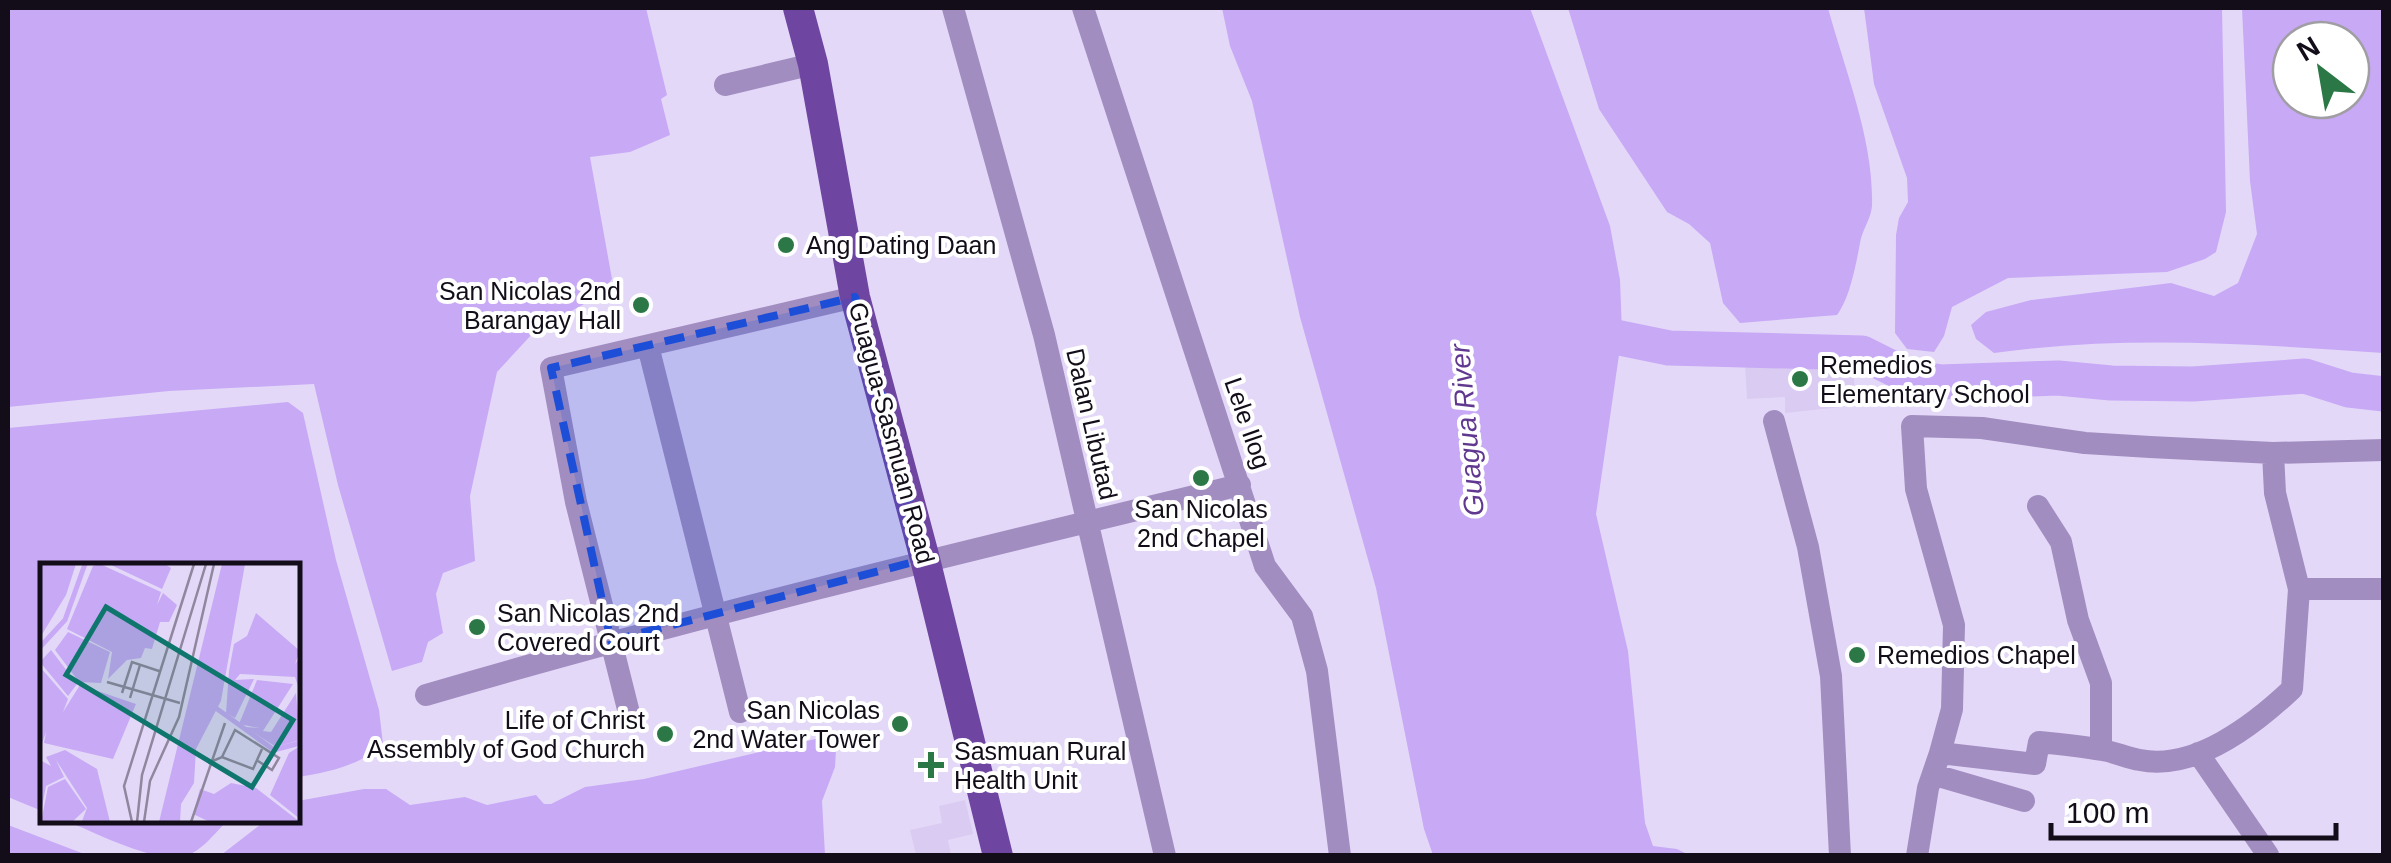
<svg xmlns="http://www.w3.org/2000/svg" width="2391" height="863" font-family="Arial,sans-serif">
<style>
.built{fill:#d9cbf1}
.water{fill:#c7a9f6;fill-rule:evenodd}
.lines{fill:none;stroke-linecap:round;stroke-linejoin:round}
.river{stroke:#c7a9f6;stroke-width:35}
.minor{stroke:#a18dc0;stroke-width:22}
.major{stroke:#6f45a2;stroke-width:30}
.marked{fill:#1d4ed8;fill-opacity:0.2;stroke:#1d4ed8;stroke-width:8;stroke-dasharray:20 12;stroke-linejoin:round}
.poi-dot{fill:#2b7746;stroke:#fff;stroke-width:4}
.labels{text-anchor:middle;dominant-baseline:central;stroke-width:8;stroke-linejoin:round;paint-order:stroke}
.poi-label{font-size:25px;fill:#120d18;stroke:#fff;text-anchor:start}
.street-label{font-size:25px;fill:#120d18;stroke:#fff}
.water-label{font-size:28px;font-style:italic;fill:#613890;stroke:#fff}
.inset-river{fill:none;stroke:#c7a9f6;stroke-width:5}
.inset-road{fill:none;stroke:#90879e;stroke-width:2.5}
.view{fill:#0f766e;fill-opacity:0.15;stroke:#0f766e;stroke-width:5}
.inset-edge{fill:none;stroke:#120d18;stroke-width:5}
</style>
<rect width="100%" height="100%" fill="#e4d8f8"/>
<path class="built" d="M1844,362L1853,365L1855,393L1850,394L1851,406L1785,413V397L1747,399L1745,364Z
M965,800L973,834L948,840L951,855H916L910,830L942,823L939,806Z"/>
<path class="water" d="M8,8H646L667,95L661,99L670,135L630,152L590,157L612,279L600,295L534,332L497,372L470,496L475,561L443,573L436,594L443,633L428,642L422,662L392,671L338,485L314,384L169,391L8,407Z
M1222,8H1530L1610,226L1620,280L1622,334L1596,514L1628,651L1645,823L1653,846L1677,849L1689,855H1433L1424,829L1376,588L1300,317L1252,101L1230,46Z
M1568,8H1828C1845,71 1874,140 1872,206C1871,219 1862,230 1860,243C1856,264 1850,298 1837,315L1740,323L1723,303L1710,243L1689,224L1667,212L1599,109Z
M1864,8H2222L2226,212L2216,252L2205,259L2167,272L2008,278L1952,307L1944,336L1934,352L1907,349L1895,333L1896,235L1899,218L1908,202L1907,178L1874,84Z
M2242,8H2383V353C2253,344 2124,335 1994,353L1976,339L1971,325L1986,312L2031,300L2171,283L2214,296L2238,283L2257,234L2250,181ZM2291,40H2351V100H2291Z
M288,402L303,413L336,560L379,710L383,744C359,766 329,772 298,777V566H42V811L8,797V428Z
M824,737L836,749L835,767L822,801L825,855H221L265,821L298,820V803L303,800L364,789H386L410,805L465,797L487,805L536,795L544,804H551L585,787L644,779Z
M66,821H227C216,832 201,852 185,856C151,863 98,833 66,821Z
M8,825L87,855H8Z"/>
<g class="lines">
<path class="river" d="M1576,329L1669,348L1862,353L1908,376L1940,382L2058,378L2111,383L2193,384L2305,376L2349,390L2384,394"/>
<path class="minor" d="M953,8L1044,335L1165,856
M1083,8L1265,566L1302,616L1317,671L1340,856
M725,85L813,64
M648,346L740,712
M1774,421L1808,547L1831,676L1840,856
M2038,506L2061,542L2078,620L2101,683V749
M2299,589H2384
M426,695C695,616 967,551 1240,485
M629,713L576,502L551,368L855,297
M1940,753L1952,709L1954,625L1916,489L1912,426L1982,428L2085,443L2150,447L2273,453L2384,450
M2198,753L2268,855
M1935,775L2024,801
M1917,856L1928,788L1940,753L2035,764L2039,742C2060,744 2081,746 2102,750C2115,752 2127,758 2140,760C2195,771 2255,724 2292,689L2299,589L2275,493L2273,453"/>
<path class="major" d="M798,8L813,64L855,297L925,559L998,856"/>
</g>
<path class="marked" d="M855,297L925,559L611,641L551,368Z"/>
<g class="poi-dot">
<circle cx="786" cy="245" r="10"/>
<circle cx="641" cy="305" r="10"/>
<circle cx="1800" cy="379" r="10"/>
<circle cx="1201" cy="478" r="10"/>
<circle cx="477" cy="627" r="10"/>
<circle cx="1857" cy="655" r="10"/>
<circle cx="900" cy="724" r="10"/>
<circle cx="665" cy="734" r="10"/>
<path d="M926 750h10v10h10v10h-10v10h-10v-10h-10v-10h10z"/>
</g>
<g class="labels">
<g class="poi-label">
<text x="806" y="245">Ang Dating Daan</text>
<text x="621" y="291" text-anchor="end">San Nicolas 2nd<tspan x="621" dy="29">Barangay Hall</tspan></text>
<text x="1820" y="365">Remedios<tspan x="1820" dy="29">Elementary School</tspan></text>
<text x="1201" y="509" text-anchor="middle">San Nicolas<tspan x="1201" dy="29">2nd Chapel</tspan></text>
<text x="497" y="613">San Nicolas 2nd<tspan x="497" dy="29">Covered Court</tspan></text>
<text x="1877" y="655">Remedios Chapel</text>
<text x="880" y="710" text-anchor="end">San Nicolas<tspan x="880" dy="29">2nd Water Tower</tspan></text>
<text x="645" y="720" text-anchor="end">Life of Christ<tspan x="645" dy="29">Assembly of God Church</tspan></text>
<text x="954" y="751">Sasmuan Rural<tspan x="954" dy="29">Health Unit</tspan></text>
</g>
<g class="street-label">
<text transform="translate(1248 423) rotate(71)">Lele Ilog</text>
<text transform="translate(1092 424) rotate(77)">Dalan Libutad</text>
<text transform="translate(892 433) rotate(75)">Guagua-Sasmuan Road</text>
</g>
<g class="water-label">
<text transform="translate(1467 430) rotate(-95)">Guagua River</text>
</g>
</g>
<g transform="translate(40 563)">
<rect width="260" height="260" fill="#e4d8f8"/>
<path d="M0,1H36L26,32L1,73ZM60,1L121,29L117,42L123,30L137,42L129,59H120L112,86L105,85L101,95L87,97L68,116L72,89L27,66L53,3ZM69,1H125L131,5L122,26ZM182,1H205L181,138L156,186L154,220L141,241L140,259H119ZM216,50L260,88L255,101L260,94V129L255,114L200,111L195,117L214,116L195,155L186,150L189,108L194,81L207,73ZM28,69L70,89L61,120L39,119L15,87ZM11,87L37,121L28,133L0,99ZM0,104L28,136L23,149L40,122L96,141L73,196L4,180L6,169L0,186ZM217,117L253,121L223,168L231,169L256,130L260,177L236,184L205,164L219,165L199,161ZM260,183V256L230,232L249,190ZM25,187L57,206L70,259L42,258L47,245L16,197L24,214L6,223L0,255V197L11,203L6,194ZM25,216L46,246L32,259H1L8,224ZM191,220L216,225L260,259H170L153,251L160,226L174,231Z" fill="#c7a9f6"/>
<path class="inset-river" d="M0,84L25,57L45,1M173,143L234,187L260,180"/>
<path class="inset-road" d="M67,119L140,140M82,130L92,99L119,108M90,135L100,102M182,194L195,167L239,195L232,207L218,198M168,200L182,194L213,206L222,186M92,259L84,223L154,1M97,259L102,212L166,1M104,259L110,218L139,154L174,1M151,259L185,160"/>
<path class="view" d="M66,44L253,157L212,224L26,112Z"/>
<rect width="260" height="260" class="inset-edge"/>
</g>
<rect width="2391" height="863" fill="none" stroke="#120d18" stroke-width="20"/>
<g transform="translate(2321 70) rotate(329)"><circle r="48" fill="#ffffff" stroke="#a09ea3" stroke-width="2.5"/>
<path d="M0-8L18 38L0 25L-18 38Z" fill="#2b7746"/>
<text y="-15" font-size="28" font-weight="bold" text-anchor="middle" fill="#120d18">N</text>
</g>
<path d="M2051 823v15h285v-15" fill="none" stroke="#120d18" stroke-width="5"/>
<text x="2066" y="823" font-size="30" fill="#120d18" stroke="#ffffff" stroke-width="8" paint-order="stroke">100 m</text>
</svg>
